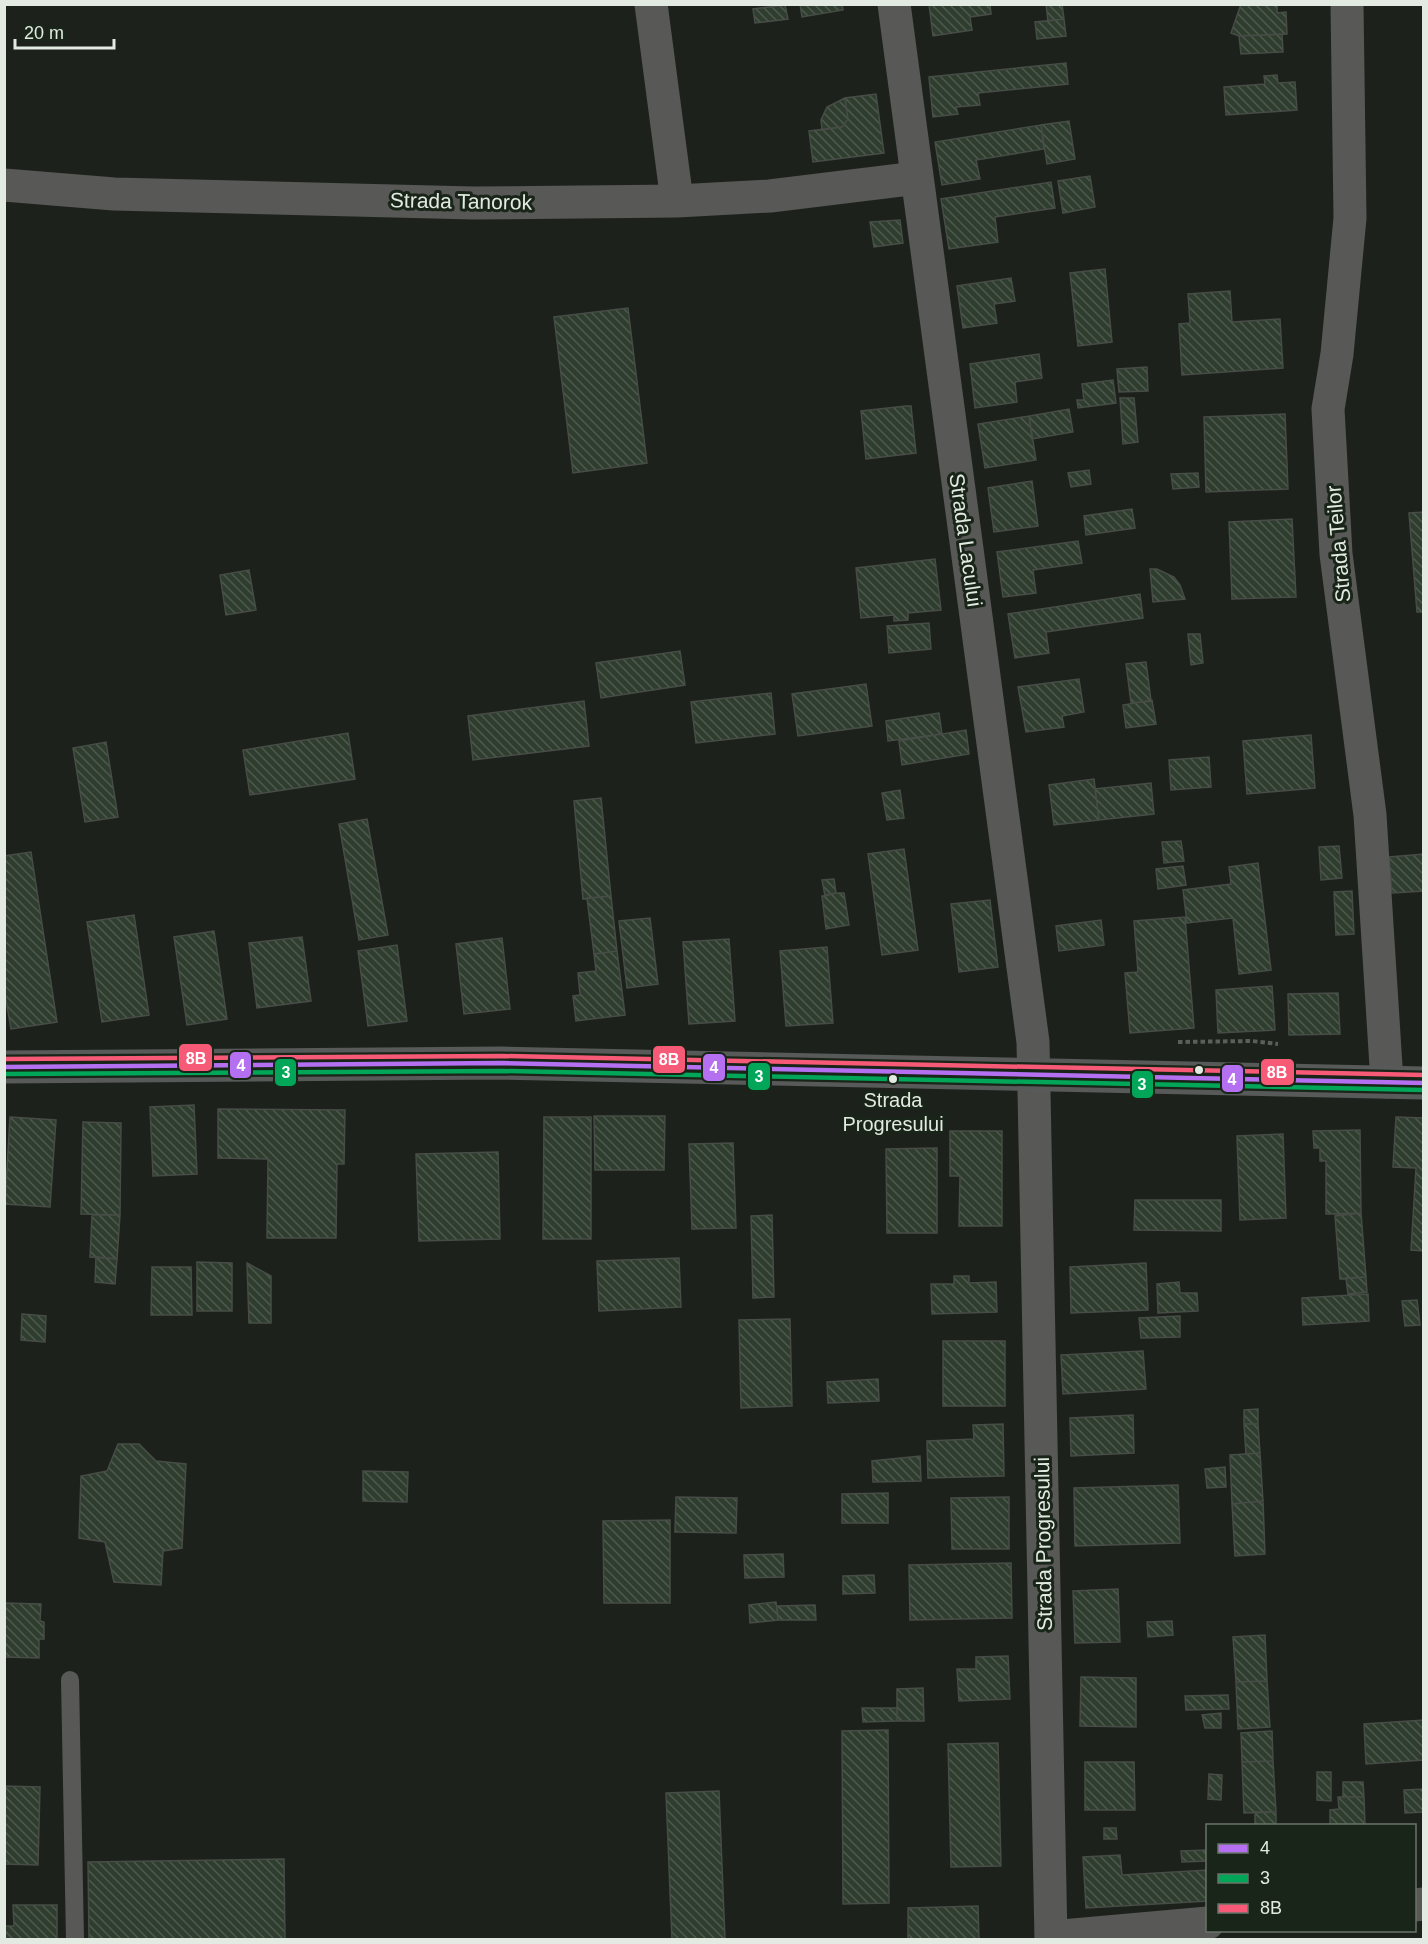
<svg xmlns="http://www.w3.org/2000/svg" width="1428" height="1944" font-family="Helvetica,sans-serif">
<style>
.building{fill:url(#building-back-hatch);stroke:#474c46;stroke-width:1.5}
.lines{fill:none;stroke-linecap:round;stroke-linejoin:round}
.path{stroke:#5c5e5c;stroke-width:4;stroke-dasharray:4.5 3;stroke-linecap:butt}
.lane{stroke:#585857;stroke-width:18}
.street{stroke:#585857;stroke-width:33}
.secondary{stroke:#585959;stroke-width:33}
.bus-1-casing{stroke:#192518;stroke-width:9}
.bus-2-casing{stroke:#192518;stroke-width:9}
.bus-3-casing{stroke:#192518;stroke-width:9}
.bus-1{stroke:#b470f1;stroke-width:4.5}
.bus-2{stroke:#01a659;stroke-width:4.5}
.bus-3{stroke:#f75a77;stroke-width:4.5}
.bus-dot{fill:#e2eae1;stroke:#192518;stroke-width:2}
.labels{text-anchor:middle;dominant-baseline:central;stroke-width:6;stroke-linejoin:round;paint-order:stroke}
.bus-label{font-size:20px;fill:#e2eae1;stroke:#192518}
.street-label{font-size:21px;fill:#e2eae1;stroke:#192518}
.line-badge{stroke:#192518;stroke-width:2}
.badge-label{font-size:16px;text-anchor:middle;font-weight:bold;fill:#fff}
</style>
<defs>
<pattern id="building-back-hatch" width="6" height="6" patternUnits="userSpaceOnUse" patternTransform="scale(1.5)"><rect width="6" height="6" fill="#2f3d2f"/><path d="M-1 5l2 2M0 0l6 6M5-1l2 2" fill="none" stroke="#4d594d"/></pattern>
</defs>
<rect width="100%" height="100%" fill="#1c221b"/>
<path class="building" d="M800,4H842L843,10L802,17Z
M929,4H990L991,14L970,17L972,30L933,36Z
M1046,4H1062L1064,19L1048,21Z
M1241,4H1277V13L1286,12L1287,34L1239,36L1231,33Z
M785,5L788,19L755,23L753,9Z
M1064,19L1066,36L1037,39L1035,22Z
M1282,34L1283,52L1241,54L1239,36Z
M1066,63L1068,84L978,93L980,105L956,107L958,114L933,117L929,77Z
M1277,75L1278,83L1295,82L1297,110L1226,115L1224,87L1265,84L1264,76Z
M876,94L884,153L813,162L809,131L842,127L848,119L845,98Z
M845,98L848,119L842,127L822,130L821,120L827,107Z
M1069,121L1075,159L1047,164L1041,125Z
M1041,125L1044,149L976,160L980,179L942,185L935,142Z
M1090,176L1095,207L1063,213L1058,181Z
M1051,182L1055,208L995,217L998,242L949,249L941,199Z
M900,220L903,243L874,247L870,222Z
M1105,269L1112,342L1078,346L1070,273Z
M1011,278L1015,301L994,304L997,323L963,328L957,286Z
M1230,291L1232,322L1280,319L1283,368L1182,375L1179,324L1190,323L1188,294Z
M628,308L647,463L573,473L554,317Z
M1039,354L1042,378L1015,382L1017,402L975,408L970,364Z
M1147,367L1148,391L1119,392L1117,369Z
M1113,380L1116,403L1078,408L1077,400H1084L1082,384Z
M1120,398H1134L1138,442L1123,444Z
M906,406H911L916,453L866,459L861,411Z
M1069,409L1073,432L1032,439L1029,416Z
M1285,414L1288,489L1206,492L1204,417Z
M1029,416L1036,460L985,468L978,424Z
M1089,470L1091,484L1071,487L1068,473Z
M1198,473L1199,487L1173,489L1171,474Z
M1032,481L1038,526L994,532L988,488Z
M1132,509L1135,528L1086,535L1084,516Z
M1424,512V612H1417L1409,513Z
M1292,519L1296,597L1232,599L1229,522Z
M1078,541L1082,563L1033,570L1036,593L1003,597L997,552Z
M935,559L941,610L908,613V620L894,621V615L861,618L856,568Z
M1150,569H1157L1174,577L1180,585L1185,599L1153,602Z
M249,570L256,610L226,615L220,575Z
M1140,594L1143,618L1046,632L1049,653L1015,658L1008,614Z
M929,623L931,649L889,653L887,626Z
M1188,634H1200L1203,663L1191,665Z
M680,651L685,685L601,698L596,663Z
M1146,662L1151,701L1131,703L1126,664Z
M1079,679L1084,712L1062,716L1064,727L1026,732L1018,687Z
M866,684L872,726L798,736L792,694Z
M771,693L775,734L696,743L691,702Z
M1152,700L1156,724L1126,728L1123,705Z
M584,701L589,746L473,760L468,716Z
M939,713L942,734L888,741L886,721Z
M966,730L969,754L902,765L899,741Z
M348,733L355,779L250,795L243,750Z
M1311,735L1315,788L1247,794L1243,741Z
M106,742L118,817L85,822L73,748Z
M1209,757L1211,787L1171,790L1169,760Z
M1094,779L1099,820L1054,825L1049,785Z
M1151,783L1154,814L1099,820L1095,789Z
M900,790L904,818L887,820L882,793Z
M601,798L611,896L583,899L574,801Z
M367,819L388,935L359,940L339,824Z
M1181,841L1184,861L1164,863L1162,842Z
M1339,846L1342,878L1321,880L1319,847Z
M904,849L918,950L882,955L868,854Z
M31,852L57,1022L11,1029L4,989V856Z
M1424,854V891L1392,893L1389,857Z
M1258,863L1271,970L1239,974L1233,918L1187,923L1183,890L1231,884L1229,867Z
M1183,866L1186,885L1158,889L1156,869Z
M834,879L836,893L825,896L822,880Z
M1352,891L1354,934L1336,935L1334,892Z
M836,893H844L849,925L826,929L822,896Z
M611,896L617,951L594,954L587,898Z
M990,900L998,967L959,972L951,904Z
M134,915L149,1015L102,1022L87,922Z
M1185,917L1194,1028L1130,1033L1125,973L1138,972L1134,921Z
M650,918L658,984L627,988L619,921Z
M1101,920L1104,945L1059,951L1056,926Z
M214,931L227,1019L187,1025L174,937Z
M302,937L311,1001L257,1008L249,943Z
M502,938L510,1009L464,1014L456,944Z
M729,939L735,1021L689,1024L683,942Z
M397,945L407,1021L368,1026L358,951Z
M827,947L833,1023L786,1026L780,951Z
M617,951L625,1015L576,1021L573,996L580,995L578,973L596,971L594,954Z
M1272,986L1275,1030L1218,1033L1216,990Z
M1338,993L1340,1034L1289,1035L1288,994Z
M194,1105L197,1174L153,1176L150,1107Z
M218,1109L345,1110L344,1164H337L336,1238H267L268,1159L218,1158Z
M594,1116H665L664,1170H595Z
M10,1117L56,1120L50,1207L5,1204Z
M544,1117H591V1239H543Z
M1396,1117L1424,1118V1251L1411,1250L1416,1168L1393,1167Z
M83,1122L121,1123L120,1215L81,1214Z
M1360,1130L1361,1213L1326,1214V1161H1320V1148H1314L1313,1131Z
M950,1131H1002V1226H959L960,1176H950Z
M1283,1134L1286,1218L1240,1220L1237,1136Z
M733,1143L736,1228L692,1229L689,1144Z
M937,1148V1233H887L886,1149Z
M498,1152L500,1239L419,1241L416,1154Z
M1135,1200H1221V1231L1134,1230Z
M1361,1213L1366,1277L1340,1279L1335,1216Z
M92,1215H120L117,1259L90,1257Z
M772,1215L774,1297L753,1298L751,1216Z
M96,1257L117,1259L115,1284L95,1282Z
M679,1258L681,1307L599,1311L597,1261Z
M197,1262L232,1263V1311H197Z
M247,1263L271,1276V1323H249Z
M1146,1263L1148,1310L1071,1313L1070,1267Z
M152,1267H191L192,1315H151Z
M954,1276H969V1283L996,1282L997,1312L932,1314L931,1284H954Z
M1366,1277L1367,1292L1348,1294L1346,1278Z
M1179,1282L1180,1293H1197L1198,1311L1158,1313L1157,1284Z
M1368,1294L1369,1321L1303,1325L1302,1298Z
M1417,1300L1420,1325L1405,1326L1402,1301Z
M22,1314L46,1316L45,1342L21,1340Z
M1180,1316V1337L1141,1338L1139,1318Z
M790,1319L792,1406L741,1408L739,1320Z
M943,1341H1005V1406H943Z
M1143,1351L1146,1389L1063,1394L1061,1355Z
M878,1379L879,1401L828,1403L827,1382Z
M1258,1409V1424H1244V1410Z
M1133,1415L1134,1453L1071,1456L1070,1418Z
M1003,1424L1004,1476L928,1478L927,1441L974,1439L973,1425Z
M1244,1424H1258L1260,1453L1246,1454Z
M118,1444H139L156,1461L186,1464L182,1548L163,1551L161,1585L114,1582L105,1542L79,1538L81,1476L107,1471Z
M1260,1453L1263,1501L1232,1504L1230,1455Z
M920,1456L921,1481L873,1482L872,1461Z
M1225,1467L1226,1487L1207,1488L1205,1469Z
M363,1471L408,1472L407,1502L363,1501Z
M1178,1485L1180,1543L1075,1546L1074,1488Z
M888,1493V1523H842V1494Z
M676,1497L737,1498L736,1533L675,1532Z
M1009,1497V1549H952L951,1498Z
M1263,1501L1265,1554L1235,1556L1232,1504Z
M670,1520V1603H604L603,1521Z
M783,1554L784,1577L745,1578L744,1555Z
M1011,1563L1012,1618L910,1620L909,1565Z
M874,1575L875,1593L843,1594V1576Z
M1118,1589L1120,1642L1075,1643L1073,1591Z
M776,1602L778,1620L750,1623L749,1605Z
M4,1603L41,1604L40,1621L44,1622V1639H39V1658L4,1657Z
M815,1605L816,1620H778L777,1606Z
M1172,1621L1173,1635L1148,1637L1147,1622Z
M1265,1635L1267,1681L1236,1682L1233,1637Z
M1008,1656L1010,1699L959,1701L957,1669H976V1657Z
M1081,1677L1136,1678V1727L1080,1726Z
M1267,1681L1270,1727L1238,1729L1236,1682Z
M923,1688L924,1721H897V1689Z
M1228,1695L1229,1709L1186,1710L1185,1696Z
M862,1708H897V1721L863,1722Z
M1221,1713V1728H1205L1202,1715Z
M1424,1720V1760L1366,1764L1364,1724Z
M888,1730L889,1903L843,1904L842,1731Z
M1272,1731L1273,1761L1242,1762L1241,1733Z
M998,1743L1001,1866L951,1867L948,1744Z
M1273,1761L1276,1812L1244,1813L1242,1762Z
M1085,1762H1134L1135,1810H1085Z
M1317,1772H1331V1801L1317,1800Z
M1209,1774L1222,1775L1221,1800L1208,1799Z
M1343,1782H1363L1364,1797H1343Z
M4,1786L40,1787L38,1865L4,1864Z
M1424,1789V1812L1405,1813L1404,1790Z
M719,1791L725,1940H672L666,1793Z
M1338,1797H1364L1365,1826H1330V1810L1339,1809Z
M1255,1812H1276V1826H1255Z
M1104,1828H1116L1117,1839H1104Z
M1208,1850V1861L1182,1862L1181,1851Z
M1120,1855L1122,1875L1208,1870V1901L1086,1908L1083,1857Z
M284,1859L285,1940H89L88,1862Z
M13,1905H57V1940H4V1926H14Z
M978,1906L979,1940H908V1908Z"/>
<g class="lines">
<path class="path" d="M1178,1042L1252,1041L1278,1044"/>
<path class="lane" d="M70,1680L75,1940"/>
<path class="street" d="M651,4L677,201
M894,4L1033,1042L1051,1940
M1347,4L1350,218L1337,354L1328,409L1336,554L1370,815L1387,1082
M4,185L114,194L473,203L677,201L770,196L917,178
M1414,1905L1424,1904
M1051,1937L1208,1923"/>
<path class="secondary" d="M4,1067L502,1063L1424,1083"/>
<g class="bus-1-casing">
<path id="bus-1" d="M4,1067L502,1063L1424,1083"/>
</g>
<g class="bus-2-casing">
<path id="bus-2" d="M4,1074L502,1071L1424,1090"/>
</g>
<g class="bus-3-casing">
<path id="bus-3" d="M4,1059L502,1056L1424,1075"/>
</g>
<use href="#bus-1" class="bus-1"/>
<use href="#bus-2" class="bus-2"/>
<use href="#bus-3" class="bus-3"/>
</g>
<g class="bus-dot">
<circle cx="1199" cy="1070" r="5"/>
<circle cx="893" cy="1079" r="5"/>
</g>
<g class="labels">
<g class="bus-label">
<text x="893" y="1100">Strada<tspan x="893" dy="24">Progresului</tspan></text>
</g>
<g class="street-label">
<text transform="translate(461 201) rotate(1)">Strada Tanorok</text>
<text transform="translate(966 540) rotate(82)">Strada Lacului</text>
<text transform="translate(1338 544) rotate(-95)">Strada Teilor</text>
<text transform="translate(1043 1544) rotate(-91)">Strada Progresului</text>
</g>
</g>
<g class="line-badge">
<rect x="178" y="1043" width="35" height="29" rx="6" fill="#f75a77"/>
<rect x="652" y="1045" width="34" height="29" rx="6" fill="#f75a77"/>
<rect x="229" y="1051" width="23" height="28" rx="6" fill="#b470f1"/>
<rect x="702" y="1053" width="24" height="29" rx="6" fill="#b470f1"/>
<rect x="1260" y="1058" width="35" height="28" rx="6" fill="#f75a77"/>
<rect x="274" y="1058" width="23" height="29" rx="6" fill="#01a659"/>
<rect x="747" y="1062" width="24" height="29" rx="6" fill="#01a659"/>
<rect x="1221" y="1064" width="23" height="29" rx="6" fill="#b470f1"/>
<rect x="1131" y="1070" width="23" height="29" rx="6" fill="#01a659"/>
</g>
<g class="badge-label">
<text x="196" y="1064">8B</text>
<text x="669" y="1065">8B</text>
<text x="241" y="1071">4</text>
<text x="714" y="1073">4</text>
<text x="1277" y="1078">8B</text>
<text x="286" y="1078">3</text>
<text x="759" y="1082">3</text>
<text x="1232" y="1085">4</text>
<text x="1142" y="1090">3</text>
</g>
<rect width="1428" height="1944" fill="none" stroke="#e2eae1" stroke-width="12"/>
<rect x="1206" y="1824" width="210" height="108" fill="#192518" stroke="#697468" stroke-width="1.5"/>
<rect x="1218" y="1844" width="30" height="9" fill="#b470f1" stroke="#697468" stroke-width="1.5"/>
<text x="1260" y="1854" font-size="18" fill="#e2eae1">4</text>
<rect x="1218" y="1874" width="30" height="9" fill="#01a659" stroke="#697468" stroke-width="1.5"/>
<text x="1260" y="1884" font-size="18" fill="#e2eae1">3</text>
<rect x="1218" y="1904" width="30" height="9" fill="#f75a77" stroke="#697468" stroke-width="1.5"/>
<text x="1260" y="1914" font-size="18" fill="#e2eae1">8B</text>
<path d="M15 39v9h99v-9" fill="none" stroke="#e2eae1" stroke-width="3"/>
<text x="24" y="39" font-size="18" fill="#e2eae1" stroke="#192518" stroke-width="4.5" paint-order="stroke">20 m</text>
</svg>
